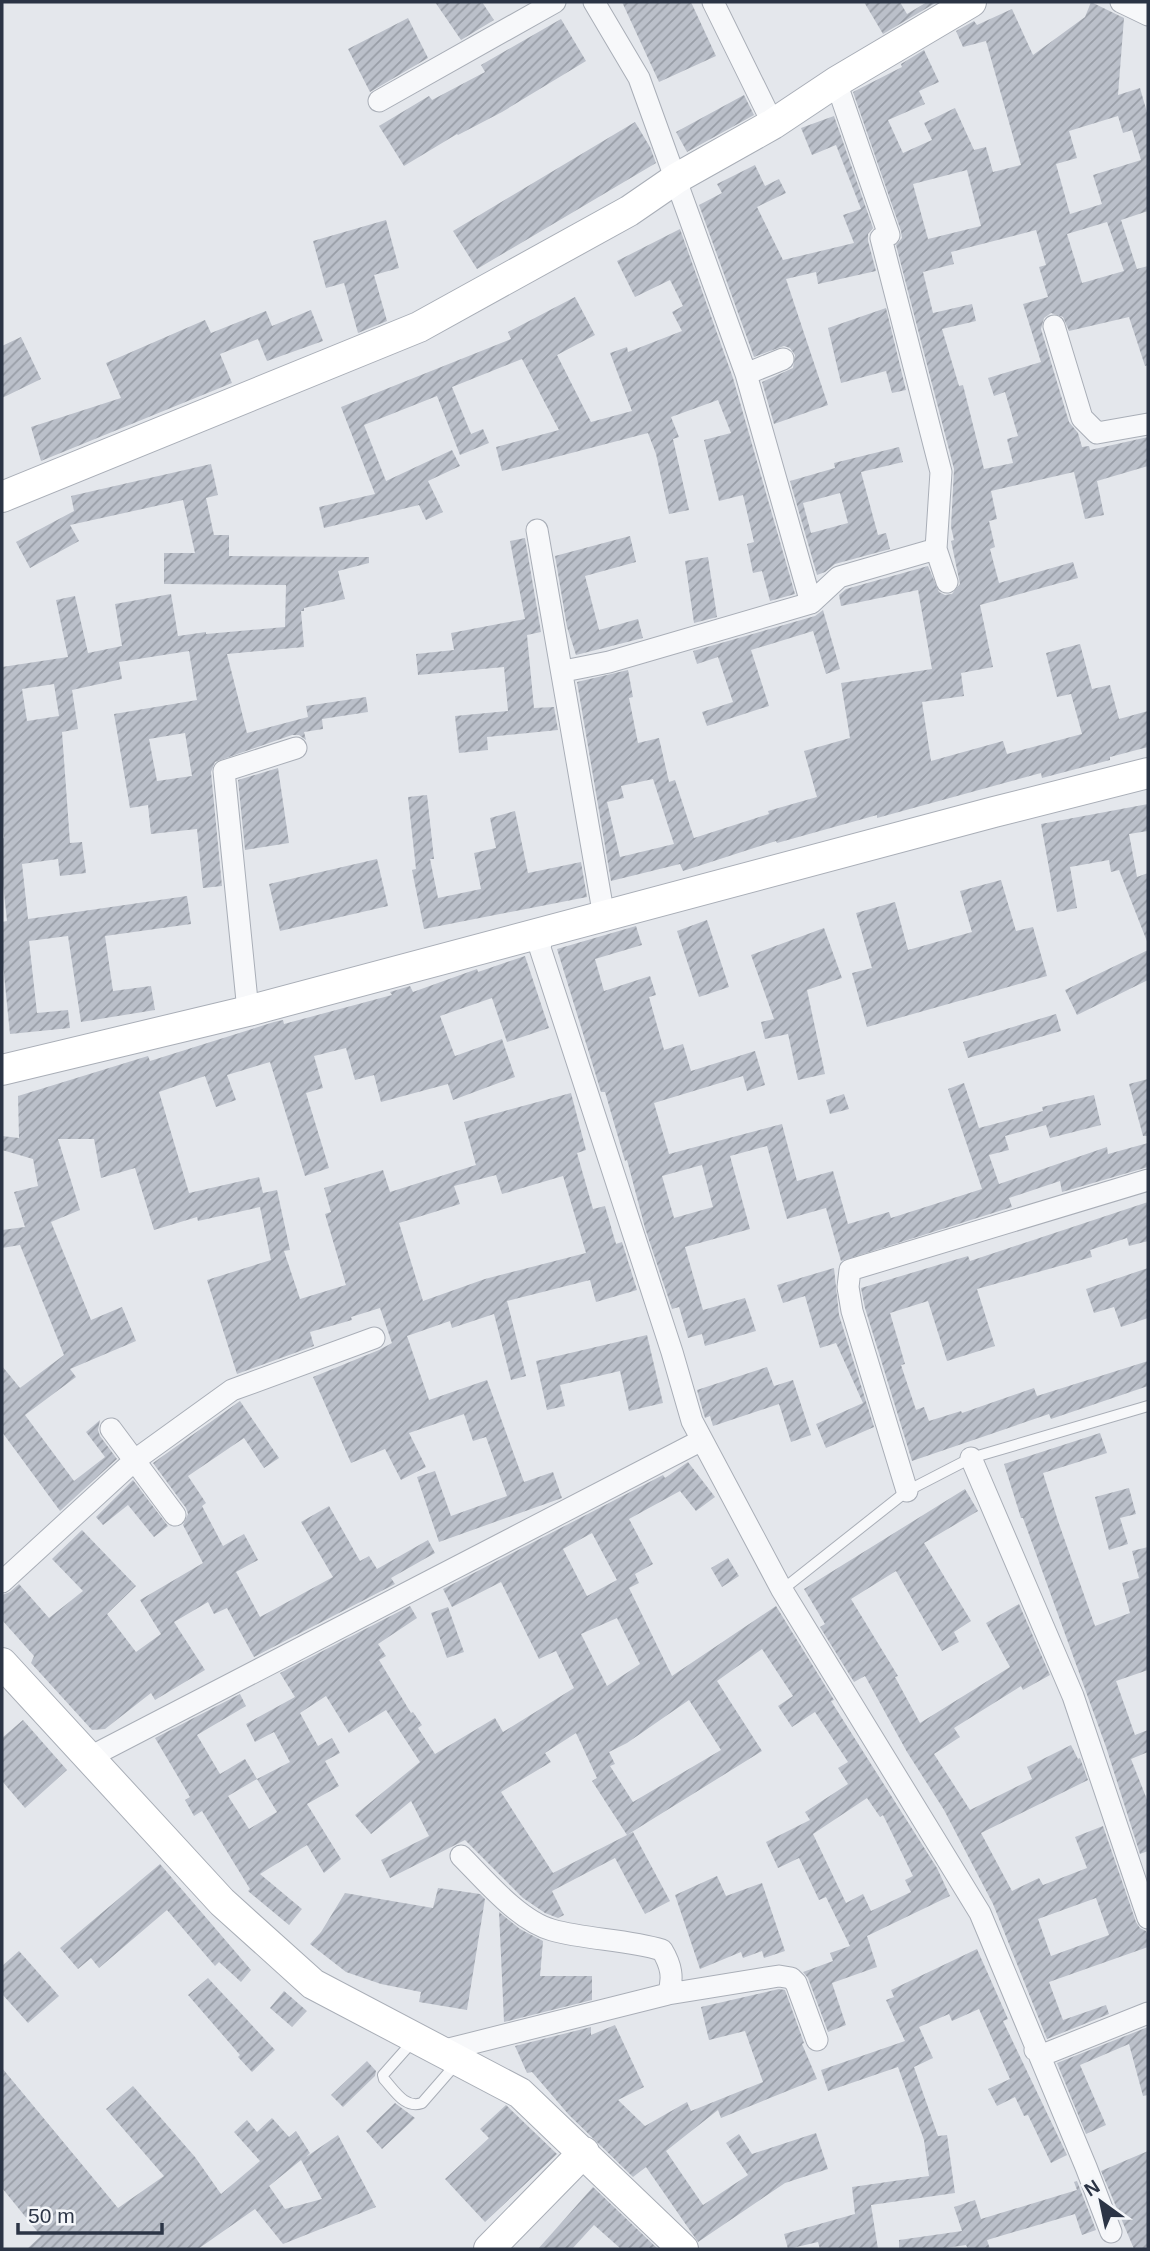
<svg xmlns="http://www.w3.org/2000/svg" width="1150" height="2251" font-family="Arial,sans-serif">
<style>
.building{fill:url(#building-hatch);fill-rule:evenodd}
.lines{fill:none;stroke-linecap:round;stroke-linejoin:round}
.lane-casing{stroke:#a9aeb7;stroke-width:12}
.street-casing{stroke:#a9aeb7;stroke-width:23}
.secondary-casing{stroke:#a9aeb7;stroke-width:32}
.lane{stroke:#f7f8fa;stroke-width:10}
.street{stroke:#f7f8fa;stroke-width:21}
.secondary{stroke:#fff;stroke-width:30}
</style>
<defs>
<pattern id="building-hatch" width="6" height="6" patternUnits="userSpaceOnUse" patternTransform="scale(1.75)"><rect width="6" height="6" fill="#bbc0ca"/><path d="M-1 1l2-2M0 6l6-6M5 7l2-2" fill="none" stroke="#989da6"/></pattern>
</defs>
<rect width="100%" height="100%" fill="#e4e7ec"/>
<path class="building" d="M435,2H482L494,20L461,40Z
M622,2H691L716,56L659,82Z
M864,2H900L907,14L927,2H937L883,34Z
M1091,2L1124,18L1118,95L1140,88L1148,116V211L1121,220L1137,269L1148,266V365L1145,366L1129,317L1069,331L1063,317L1051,313L1044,318L1041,329L1069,422L1078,433L1082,447L1089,446L1090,450L1148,437V466L1097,481L1104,515L1085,519L1074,472L991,491L997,519L989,521L995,547L990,549L999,583L1073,562L1078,578L980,605L993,667L961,673L964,696L922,702L931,761L1003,741L1007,754L1082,734L1071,694L1057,697L1046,653L1080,644L1092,689L1110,685L1119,719L1148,711V747L1110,757V760L1042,778L1041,773L877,818V815L777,843L776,841L683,871L680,864L611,881L577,682L628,670L633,697L629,698L638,743L659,738L669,782L675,780L694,838L769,814L768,811L817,797L804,751L850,738L841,683L932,669L918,590L841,606L839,595L846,589L928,566L939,592L945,595L952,594L960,584L951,541L954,540L951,527L954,469L896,245L902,238L901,231L853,92L902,67L901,64L924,50L939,82L919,91L925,104L888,120L903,153L932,140L924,123L955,108L974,150L986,147L993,172L1021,165L986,41L963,47L956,31L974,21L977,25L1012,9L1033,55L1085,17ZM1118,116L1123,133L1132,130L1141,160L1093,175L1102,204L1070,214L1056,164L1077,158L1069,131ZM967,170L981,226L928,239L913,184ZM1107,222L1124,271L1082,283L1067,234ZM1036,230L1046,265L1039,267L1048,297L1023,304L1041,362L988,378L994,396L1005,392L1018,436L1007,439L1013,463L984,469L963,385L959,386L942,329L976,321L972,304L933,313L923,272L954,264L951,252ZM653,779L674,844L620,857L607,802L624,798L621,786Z
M408,18L428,58L370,92L348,49Z
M561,19L586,61L502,112L458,135L457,134L404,166L379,126L429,96L432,100L485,72L481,65Z
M744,95L754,115L687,152L676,132Z
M834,116L873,228L868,234V241L876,271L818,284L816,272L786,279L828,405L774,424L762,382L793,368L795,355L790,348L784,346L754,357L699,205L722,193L717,184L755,165L765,186L779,179L786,193L757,207L783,260L854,243L843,215L861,209L836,145L812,155L801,128Z
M635,122L650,147L656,163L477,269L453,231Z
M386,220L399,268L374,275L387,321L358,333L344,283L326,288L313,241Z
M680,229L733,378L795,594L770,601L762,571L753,573L747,544L754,542L743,495L719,501L704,440L731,433L718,400L671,417L679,437L673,439L689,510L669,514L656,454L648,433L502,471L496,447L559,430L522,359L452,387L471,434L483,429L489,443L460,455L437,396L364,425L386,481L452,450L460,466L428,481L443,512L426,520L419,505L324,528L319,507L375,494L341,407L511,339L508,332L575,297L595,335L557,355L591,422L632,411L610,353L627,347L628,352L682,331L672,312L683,306L670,280L635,297L617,261Z
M886,308L906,390L892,393L886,371L841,383L828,328Z
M311,310L323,341L267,361L258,339L220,354L232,383L41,461L31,427L121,398L106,363L205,320L211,333L266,311L272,326Z
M21,337L41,379L2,398V346Z
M899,447L903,462L861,472L878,535L886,533L890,549L835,564L825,572L817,575L790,481L835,468L834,463ZM840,493L848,523L811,533L803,503Z
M211,464L218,495L206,498L214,535H229V556L369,557V563L338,571L345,599L304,608V611H301L304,647L227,654L247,733L308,717L306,706L366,697L368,712L322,719L323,729L304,732L306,740L299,735H292L215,762L211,772L222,886L203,888L197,829L151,834L148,805L130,808L114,714L197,700L189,651L119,662L122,679L72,690L78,729L62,732L70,843L82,842L86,873L60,876L58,859L22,864L28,919L187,896L191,924L105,936L113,991L151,986L155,1010L81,1022L68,936L29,941L37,1013L68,1010L70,1028L10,1034L2,955V922L7,921L2,875V839L4,838L2,806V667L68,657L56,600L75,596L88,653L122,646L115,604L171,594L178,636L206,632V634L285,627L286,585L164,584V553H195L183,500L70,525L79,541L30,568L16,542L74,511L71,496ZM54,684L59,716L27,721L22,689ZM185,733L192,776L157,781L149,739Z
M630,536L636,562L585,576L599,630L638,619L643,638L576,655L567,627L555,556Z
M525,538L541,632L527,635L534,708L554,707L558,730L487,737L488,750L459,753L455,716L508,711L504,667L418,675L416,654L454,650L451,633L525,619L510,541Z
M708,557L717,617L694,623L685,561Z
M823,610L840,669L826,674L813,631L751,650L769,706L707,726L702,712L733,702L718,657L697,664L693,651L815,616Z
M278,768L289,843L245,850L238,780Z
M427,795L434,859H430L438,898L481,889L474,853L496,848L490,818L515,811L528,873L581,862L587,897L424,929L412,870L416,869L408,797Z
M1148,804V831L1129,834L1137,877L1148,873V944L1119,870L1111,872L1109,860L1070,867L1077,908L1057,912L1041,824Z
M377,859L388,906L280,931L269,884Z
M1001,880L1016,931L1033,927L1047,976L867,1027L852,973L872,968L856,913L895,902L908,950L972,932L960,891Z
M707,920L729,987L699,997L677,931Z
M636,926L642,945L595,959L604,991L650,976L656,995L649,997L664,1050L683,1044L691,1071L755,1051L765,1085L747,1091L743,1076L654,1103L669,1154L782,1124L797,1181L833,1171L848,1224L889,1212L891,1218L982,1189L948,1089L964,1083L979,1128L1043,1111L1042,1107L1094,1095L1101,1125L1050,1138L1046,1125L1005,1136L1009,1150L989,1155L999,1184L1107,1147L1108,1154L1148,1143V1167L1062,1192L1060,1181L1009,1198L1012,1207L841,1261L826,1208L787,1219L767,1146L730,1156L750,1229L685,1247L703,1310L745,1298L756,1331L705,1346L702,1334L688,1338L679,1307L672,1309L645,1228L627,1160L625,1161L605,1092H601L557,949ZM702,1165L713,1207L674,1218L662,1176Z
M824,928L842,978L807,990L825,1074L798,1080L788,1034L765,1039L761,1022L774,1019L751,955Z
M1148,950V980L1077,1015L1065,990Z
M525,956L549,1028L507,1042L492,998L440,1016L455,1056L502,1039L515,1077L453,1100L448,1084L381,1102L374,1075L355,1080L346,1048L314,1056L323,1088L306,1093L329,1168L305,1176L270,1062L227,1075L236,1100L216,1107L205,1076L159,1092L189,1193L259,1177L263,1193L277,1190L290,1250L284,1251L300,1299L346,1285L325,1214L331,1212L324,1188L383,1170L390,1192L476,1165L464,1122L571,1093L586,1150L577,1153L593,1209L605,1206L616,1244L622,1242L637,1290L596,1302L590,1280L507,1301L526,1376L511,1380L494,1314L452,1328L450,1321L407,1336L429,1400L487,1380L524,1482L553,1472L562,1498L439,1542L417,1477L435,1471L451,1516L507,1496L486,1437L473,1441L464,1414L409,1433L426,1467L401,1480L385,1449L351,1463L313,1377L379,1350L392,1343L380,1308L351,1317L352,1320L310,1332L314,1346L237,1374L207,1280L271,1260L260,1207L198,1221L197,1217L154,1230L135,1168L101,1178L94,1139H58L80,1210L51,1222L91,1320L122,1307L136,1341L70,1369L76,1377L25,1415L74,1481L105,1457L86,1432L100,1420L98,1430L100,1436L117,1459L60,1511L2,1432V1366L20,1388L64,1355L20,1245L2,1248V1230L25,1227L14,1192L38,1186L33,1159L2,1150V1136L19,1138L18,1096L148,1056L150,1061L274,1022L283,1020L284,1024L392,995L390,992L410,986L413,992L477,969L478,972ZM496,1175L502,1194L563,1176L586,1253L485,1279L423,1301L399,1223L460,1204L454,1186Z
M1056,1014L1061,1031L968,1058L963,1042Z
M1148,1079V1136H1143L1129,1084Z
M844,1094L849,1109L830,1114L826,1100Z
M1148,1202V1241L1129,1246L1127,1238L1090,1250L1092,1257L977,1289L995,1346L947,1361L928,1301L890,1313L905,1364L901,1365L916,1410L924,1407L929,1421L961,1411L962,1413L1034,1388L1037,1396L1148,1361V1386L1051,1419L1049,1414L912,1461L865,1308L861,1288L968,1256L970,1261Z
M834,1268L839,1315L874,1427L826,1448L816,1424L863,1403L836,1343L820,1348L805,1296L783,1303L777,1285Z
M1148,1268V1318L1121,1327L1114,1307L1094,1313L1086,1289Z
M647,1335L663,1403L629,1411L620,1371L560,1385L565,1406L547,1410L536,1361Z
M767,1367L774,1386L793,1380L811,1435L791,1442L779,1404L713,1426L710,1416L705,1418L697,1390Z
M240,1401L279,1458L264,1468L244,1438L188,1476L206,1503L202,1506L223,1546L244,1534L258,1560L236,1572L260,1617L333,1577L301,1522L329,1506L360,1561L369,1556L377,1569L428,1540L435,1553L391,1578L395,1584L254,1657L227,1608L214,1614L208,1602L174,1622L205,1670L155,1700L151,1693L105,1729L92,1730L31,1663L34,1656L2,1620V1595L10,1592L19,1584L49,1618L83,1591L52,1559L82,1530L136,1586L107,1614L136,1652L161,1634L140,1600L203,1563L183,1525L188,1514L186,1508L153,1463Z
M1100,1433L1107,1453L1043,1473L1058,1521L1095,1626L1130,1613L1122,1583L1139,1578L1132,1551L1148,1547V1670L1116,1681L1135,1735L1148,1730V1752L1131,1759L1148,1802V1851L1140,1854L1106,1747L1023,1518H1021L1004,1464Z
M688,1462L715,1497L696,1511L680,1491L629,1519L653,1564L635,1574L639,1583L629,1588L672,1676L776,1606L834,1700L831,1701L937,1868L950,1896L867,1936L877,1967L832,1983L846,2025L828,2032L808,1978L803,1972L833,1961L830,1953L850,1946L826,1897L819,1900L799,1858L778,1868L766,1842L810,1820L805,1812L848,1784L838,1768L848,1762L815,1712L792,1727L778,1706L793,1696L762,1649L717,1681L762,1751L627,1835L633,1832L670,1901L645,1914L615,1858L552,1891L564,1915L558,1918L545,1913L523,1898L465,1840L390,1878L381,1860L429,1836L411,1801L371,1834L355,1815L420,1762L386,1710L349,1733L326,1696L300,1713L318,1746L332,1738L340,1753L325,1761L339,1786L307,1804L341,1859L324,1873L307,1845L260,1874L302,1909L289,1925L248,1891L250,1889L202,1811L194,1816L185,1800L190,1797L155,1738L240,1694L246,1706L197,1735L220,1774L245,1759L257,1779L290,1762L274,1732L255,1742L246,1724L295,1697L280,1673L410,1606L417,1618L378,1644L386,1656L379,1660L411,1713L413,1712L422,1725L418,1728L435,1754L495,1718L503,1732L574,1688L556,1651L539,1659L501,1582L452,1607L443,1589L663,1475L665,1478ZM592,1533L617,1580L587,1596L563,1549ZM617,1618L640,1664L607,1686L581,1634ZM689,1700L721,1750L633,1802L610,1766L615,1764L609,1752L627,1743ZM576,1733L597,1778L592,1781L627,1835L553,1873L501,1792L551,1762L545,1753ZM257,1779L277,1812L249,1829L228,1796ZM867,1798L880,1817L883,1815L913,1876L905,1880L911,1892L871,1911L863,1894L846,1903L813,1834Z
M133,1480L168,1526L154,1537L128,1505L103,1525L96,1517Z
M1129,1488L1136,1514L1120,1518L1128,1544L1109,1550L1095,1497Z
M965,1489L978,1511L924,1543L971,1621L954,1632L959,1642L942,1651L896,1571L851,1599L898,1676L895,1677L920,1723L1010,1667L986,1623L1019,1604L1050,1675L1023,1690L1021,1686L954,1728L960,1737L934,1754L970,1810L1032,1779L1027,1767L1071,1745L1078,1759L1080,1758L1088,1780L981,1833L1012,1891L1039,1878L1043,1885L1087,1868L1075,1837L1103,1826L1136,1922L1140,1928L1146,1931L1148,1936V1947L1049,1982L1063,2020L1106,2005L1109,2014L1047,2039L993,1904L944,1810L907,1752L865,1676L854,1682L820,1627L825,1624L804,1589ZM1096,1898L1109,1935L1051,1956L1038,1919Z
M728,1558L739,1576L722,1587L711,1568Z
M448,1607L464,1652L447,1658L431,1613Z
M23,1720L67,1770L25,1808L2,1781V1738Z
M160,1864L251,1970L241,1982L219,1962L215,1966L167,1910L99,1968L91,1958L78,1969L60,1948Z
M717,1876L726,1896L762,1883L785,1951L764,1958L762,1951L743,1958L741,1952L700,1969L675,1895Z
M438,1888L480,1894L485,1899L467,2010L419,2002L421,1992L381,1984L346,1972L310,1944L321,1932L345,1893L433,1908Z
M499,1912L520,1929L543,1941L540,1976H592V2000L504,2022Z
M977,1949L1008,2019L1003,2021L1067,2155L1051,2163L1028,2115L1024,2116L1015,2097L997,2106L988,2089L1010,2079L979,2009L952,2021L949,2014L919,2027L933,2058L914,2067L938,2136L947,2135L955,2193L871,2205L878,2249H820L818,2242L788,2249L784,2234L855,2214L852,2187L929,2176L924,2140L898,2067L828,2091L821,2070L905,2041L886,2000L894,1997L891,1990Z
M19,1951L59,1996L28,2023L2,1994V1966Z
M208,1978L275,2050L252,2072L238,2057L240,2055L188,1995Z
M779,1989L785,1990L804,2043L802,2044L817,2079L721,2118L718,2110L666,2151L703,2205L748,2175L726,2143L739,2134L752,2154L816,2133L828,2169L785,2183L698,2242L646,2167L633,2177L569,2115L532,2072L527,2073L515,2046L591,2027V2035L615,2025L644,2087L618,2100L645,2126L687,2102L691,2111L763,2082L745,2031L709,2040L701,2007Z
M284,1991L307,2011L292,2027L270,2008Z
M1148,2027V2095L1143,2096L1129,2044L1080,2065L1106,2125L1086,2134L1057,2063Z
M367,2061L376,2071L375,2076L343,2107L331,2095Z
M2,2068L118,2208L164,2176L106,2109L133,2086L195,2157L221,2194L260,2161L234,2132L247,2120L257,2132L272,2118L289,2137L296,2131L310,2153L306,2157L338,2135L376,2207L283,2244L255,2209L198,2249H27L41,2236L2,2188ZM301,2160L322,2199L285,2209L269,2186Z
M395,2103L415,2118L382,2149L366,2131Z
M506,2105L557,2154L485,2222L445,2179L489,2138L480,2129Z
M1148,2151V2249H1134L1101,2171Z
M1077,2181L1096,2230L1082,2235L1075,2214L987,2240L990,2249H968L966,2245L939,2249H899V2240L962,2231L954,2207L975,2200L981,2219L1077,2190L1074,2182Z
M593,2187L658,2249H621L594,2225L572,2249H538Z"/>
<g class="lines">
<g class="lane-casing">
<path id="lane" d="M782,1590L907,1491L971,1458L1148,1406
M414,2040L383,2075L384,2079C395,2091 405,2109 422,2103L456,2064"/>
</g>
<g class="street-casing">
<path id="street" d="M594,2L639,78L746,374L783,359
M713,2L773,124
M1121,2L1148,15
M379,101L555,2
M1054,326L1082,418L1097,433L1148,424
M537,530L604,917
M936,549L947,582
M811,603L839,577L936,549L941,472L881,238L889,235L836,82
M564,671L609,662L811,603L746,374
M543,932L540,948L672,1352L692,1421L782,1590L980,1913L1086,2167L1111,2232
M248,1011L224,771L296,748
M111,1429L175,1515
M971,1458L1073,1696L1148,1918
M907,1491L852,1311L848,1287L850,1270L1148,1180
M2,1582L135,1460L232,1390L374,1338
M90,1757L702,1440
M461,1856C484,1879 519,1921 552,1930C588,1940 626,1939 662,1950C671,1965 674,1978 668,1994
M1035,2050L1045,2054L1148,2013
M441,2051L668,1994L779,1976L791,1978L796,1983L817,2040"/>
</g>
<g class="secondary-casing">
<path id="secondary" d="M2,497L419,327L629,211L677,178L773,124L836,82L971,2
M2,1070L248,1011L994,812L1148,773
M2,1663L222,1902L313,1984L520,2093L683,2249
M489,2249L584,2152"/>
</g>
<use href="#lane" class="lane"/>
<use href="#street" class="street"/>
<use href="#secondary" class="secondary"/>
</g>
<rect width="1150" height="2251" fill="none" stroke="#2b3445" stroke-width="7"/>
<g transform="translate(1101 2202) rotate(327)" stroke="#f4f6f9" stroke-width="5" paint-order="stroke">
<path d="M0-5L12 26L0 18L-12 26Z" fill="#2b3445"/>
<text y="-10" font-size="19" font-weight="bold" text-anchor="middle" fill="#2b3445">N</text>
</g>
<path d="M18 2223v10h144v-10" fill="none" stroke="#2b3445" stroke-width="3.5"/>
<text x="28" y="2223" font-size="21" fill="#2b3445" stroke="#f4f6f9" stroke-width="5" paint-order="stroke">50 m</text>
</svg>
